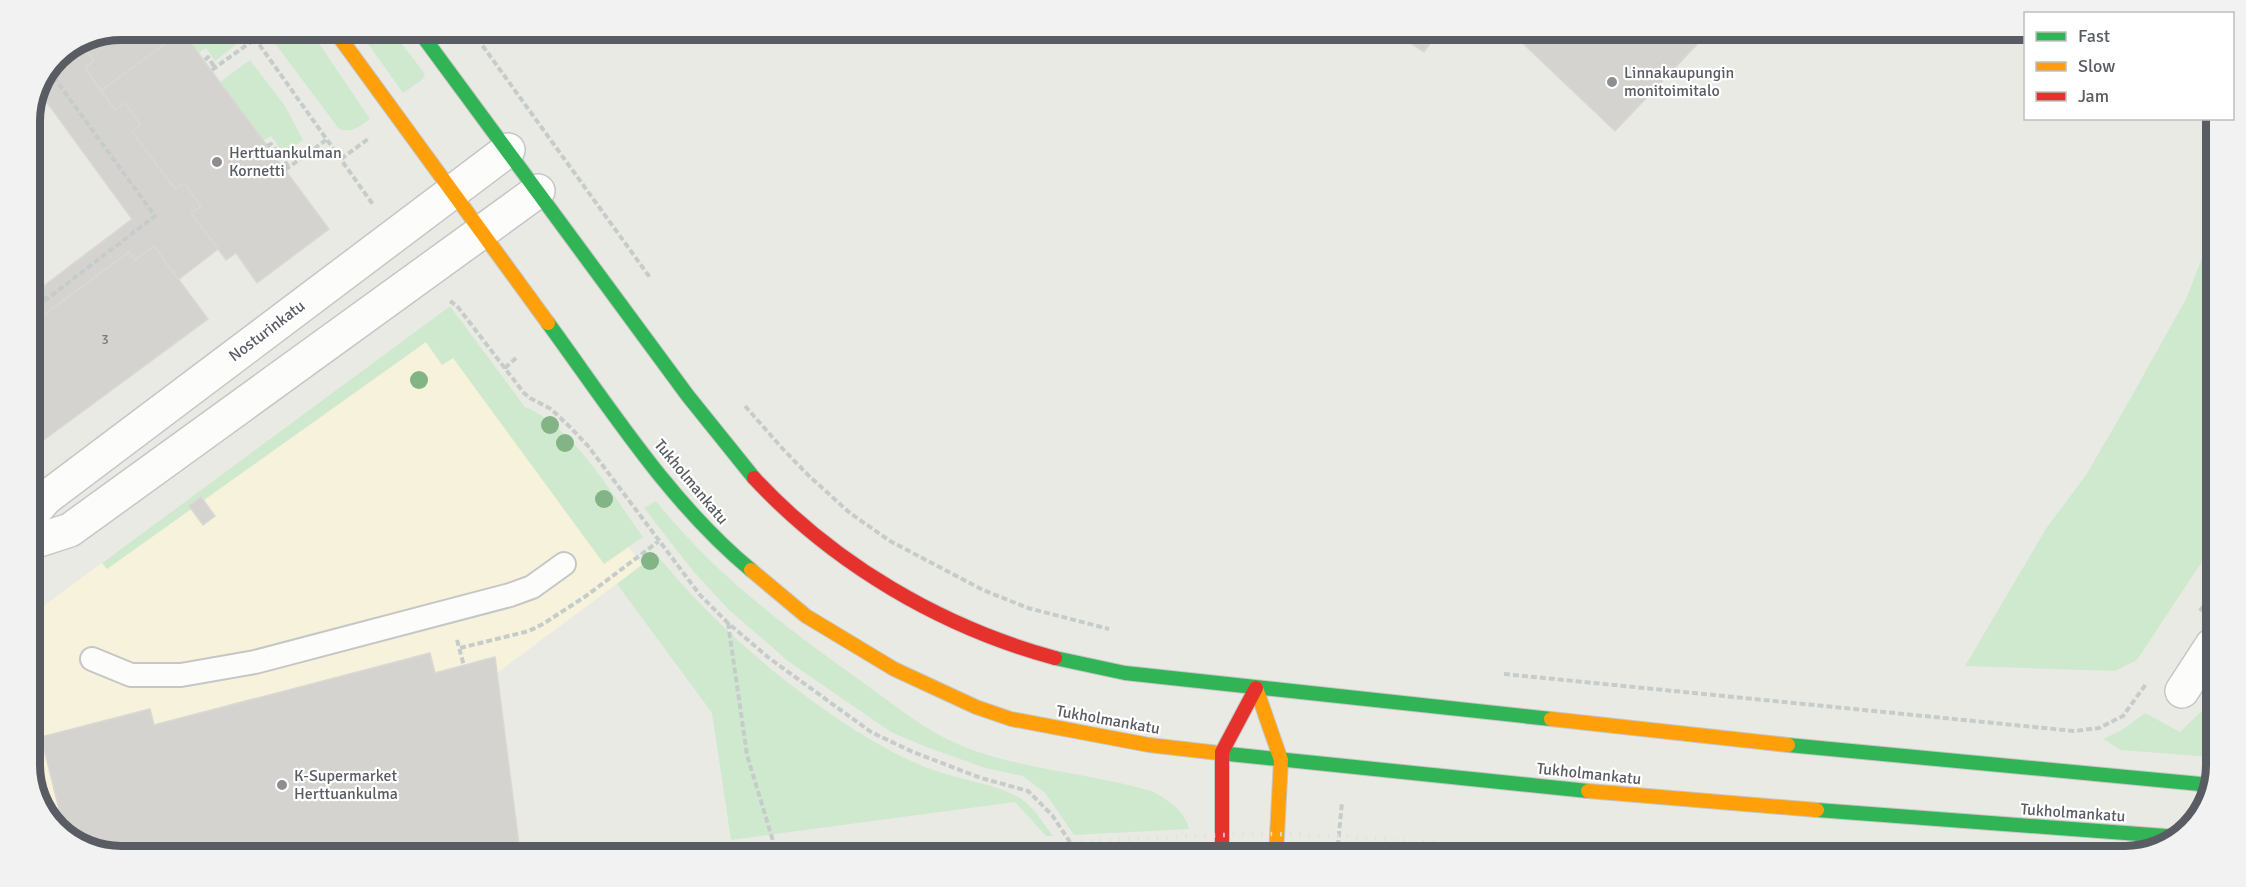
<svg xmlns="http://www.w3.org/2000/svg" width="2246" height="887" font-family="Signika,sans-serif">
<style>
.commercial{fill:#f6f2db}
.green{fill:#cfe9cf}
.building{fill:#d4d3cf;stroke:#dad8d3;stroke-width:1.5}
.lines{fill:none;stroke-linecap:round;stroke-linejoin:round}
.lane-casing{stroke:#c6c6c6;stroke-width:26}
.street-casing{stroke:#c6c6c6;stroke-width:36}
.fast-casing{stroke:#c6c7c6;stroke-width:16}
.slow-casing{stroke:#c6c7c6;stroke-width:16}
.jam-casing{stroke:#c6c7c6;stroke-width:16}
.path{stroke:#c6ccca;stroke-width:4;stroke-dasharray:6 3;stroke-linecap:butt}
.lane{stroke:#fcfcfb;stroke-width:22}
.street{stroke:#fcfcfb;stroke-width:33}
.fast{stroke:#30b455;stroke-width:14}
.slow{stroke:#ff9f0a;stroke-width:14}
.jam{stroke:#e5322d;stroke-width:14}
.rail{stroke:#e2e2e2;stroke-width:4.5;stroke-dasharray:1.5 8;stroke-linecap:butt}
.tree{fill:#82b485}
.poi-dot{fill:#8c8e90;stroke:#fff;stroke-width:2}
.labels{text-anchor:middle;dominant-baseline:central;stroke-width:4.5;stroke-linejoin:round;paint-order:stroke}
.number-label{font-size:14px;fill:#787a7e}
.poi-label{font-size:16px;fill:#595c63;stroke:#fff;text-anchor:start}
.street-label{font-size:16px;fill:#595c63;stroke:#fff}
.rim{fill:none;stroke:#595c63;stroke-width:8}
</style>
<rect width="100%" height="100%" fill="#eaeae4"/>
<path class="commercial" d="M450,306L642,565L497,673L521,853L91,852L49,821L30,772V616Z"/>
<path class="green" d="M182,30H228L238,43L215,61L206,48L198,53Z
M265,30H310L370,119C359,127 353,133 339,129Z
M359,31H392L425,74L422,80L403,93Z
M250,60L285,106L303,140L284,154L271,136L263,141L220,82Z
M2215,225L2213,545L2137,660L2115,671L1965,666L2047,527L2086,475L2125,408L2186,299Z
M450,306L525,407C572,425 614,497 643,537L604,564L453,358L442,365L426,342L107,569L102,563Z
M656,501C716,576 790,631 868,686C897,707 926,731 960,745C1019,770 1093,773 1154,792C1169,801 1186,812 1189,829L1074,835L1045,793L1023,776L985,768L924,746L891,732L789,662L729,610L693,571L644,508Z
M656,554C716,627 788,689 868,738C891,752 917,765 942,773C967,781 998,785 1020,798C1034,807 1043,823 1053,836H1046L1015,802L731,840L712,713L617,584Z
M2212,701L2211,757L2121,750L2103,739L2122,730L2145,713L2180,732Z"/>
<path class="building" d="M121,30L182,31L101,91L85,68L94,61L83,46Z
M182,31L329,229L257,283L236,253L226,260L218,249L191,213L201,206L184,183L175,189L132,132L141,125L125,103L115,110L101,91Z
M1395,33H1438L1424,52Z
M1512,33L1707,34L1615,131Z
M83,46L94,61L85,68L115,110L125,103L141,125L132,132L175,189L184,183L201,206L191,213L218,249L178,280L154,246L135,260L129,252L30,325V290L33,294L132,219L40,93L57,56Z
M154,246L208,319L30,450V325L129,252L135,260Z
M201,497L215,516L203,525L189,506Z
M430,653L435,673L495,657L519,844L481,853L91,852L65,833L41,737L150,709L154,725Z"/>
<g class="lines">
<g class="lane-casing">
<path id="lane" d="M92,659L131,675H181L255,662L510,595L532,587L564,564"/>
</g>
<g class="street-casing">
<path id="street" d="M30,516L46,498L508,150
M30,543L70,530L538,191
M2182,691L2212,645"/>
</g>
<g class="fast-casing">
<path id="fast" d="M419,31L688,396L754,478
M548,323C610,408 670,503 751,570
M1055,658L1125,673L1551,719
M1788,745L2211,785
M1219,753L1588,791
M1817,810L2179,837"/>
</g>
<g class="slow-casing">
<path id="slow" d="M335,31L548,323
M751,570L806,616L894,669L976,707L1011,719L1149,745L1219,753
M1256,688L1281,760L1276,855
M1551,719L1788,745
M1588,791L1817,810"/>
</g>
<g class="jam-casing">
<path id="jam" d="M754,478C834,564 941,627 1055,658
M1222,855V752L1256,688"/>
</g>
<path class="path" d="M249,30L374,206
M472,31L651,279
M205,60L208,57L215,68
M212,70L255,39
M267,146L271,144L289,167
M341,159L368,139
M285,170L326,140
M30,279L46,300
M450,301L457,306L524,393L530,398L551,409L570,427L588,446L700,595L728,623L769,658L871,732L913,752L981,778L1028,791L1052,815L1078,854
M30,312L155,216L50,72
M505,368L516,358
M745,406L782,448L810,477L850,513L890,541L983,590L1028,608L1109,629
M2200,611L2212,594
M728,623L747,755L777,854
M457,640L464,666
M460,648L529,631L543,624L586,596L659,541
M1504,674L2074,731L2099,728L2123,716L2146,684
M1337,855L1342,802"/>
<use href="#lane" class="lane"/>
<use href="#street" class="street"/>
<use href="#fast" class="fast"/>
<use href="#slow" class="slow"/>
<use href="#jam" class="jam"/>
<path class="rail" d="M958,854L1070,842L1222,835L1277,834L1339,836L1630,856"/>
</g>
<g class="tree">
<circle cx="419" cy="380" r="9"/>
<circle cx="550" cy="425" r="9"/>
<circle cx="565" cy="443" r="9"/>
<circle cx="604" cy="499" r="9"/>
<circle cx="650" cy="561" r="9"/>
</g>
<g class="poi-dot">
<circle cx="1612" cy="82" r="6"/>
<circle cx="217" cy="162" r="6"/>
<circle cx="282" cy="785" r="6"/>
</g>
<g class="labels">
<g class="number-label">
<text x="105" y="339">3</text>
</g>
<g class="poi-label">
<text x="1624" y="73">Linnakaupungin<tspan x="1624" dy="18">monitoimitalo</tspan></text>
<text x="229" y="153">Herttuankulman<tspan x="229" dy="18">Kornetti</tspan></text>
<text x="294" y="776">K-Supermarket<tspan x="294" dy="18">Herttuankulma</tspan></text>
</g>
<g class="street-label">
<text transform="translate(267 331) rotate(-37)">Nosturinkatu</text>
<text transform="translate(691 482) rotate(50)">Tukholmankatu</text>
<text transform="translate(1108 720) rotate(10)">Tukholmankatu</text>
<text transform="translate(1589 774) rotate(6)">Tukholmankatu</text>
<text transform="translate(2073 813) rotate(4)">Tukholmankatu</text>
</g>
</g>
<path d="M0 0H2246V887H0ZM121 40H2125A81 81 0 0 1 2206 121V765A81 81 0 0 1 2125 846H121A81 81 0 0 1 40 765V121A81 81 0 0 1 121 40Z" fill="#f2f2f3" fill-rule="evenodd"/>
<path class="rim" d="M121 40H2125A81 81 0 0 1 2206 121V765A81 81 0 0 1 2125 846H121A81 81 0 0 1 40 765V121A81 81 0 0 1 121 40Z"/>
<rect x="2024" y="12" width="210" height="108" fill="#ffffff" stroke="#bdbec1" stroke-width="1.5"/>
<rect x="2036" y="32" width="30" height="9" fill="#30b455" stroke="#bdbec1" stroke-width="1.5"/>
<text x="2078" y="42" font-size="18" fill="#595c63">Fast</text>
<rect x="2036" y="62" width="30" height="9" fill="#ff9f0a" stroke="#bdbec1" stroke-width="1.5"/>
<text x="2078" y="72" font-size="18" fill="#595c63">Slow</text>
<rect x="2036" y="92" width="30" height="9" fill="#e5322d" stroke="#bdbec1" stroke-width="1.5"/>
<text x="2078" y="102" font-size="18" fill="#595c63">Jam</text>
</svg>
